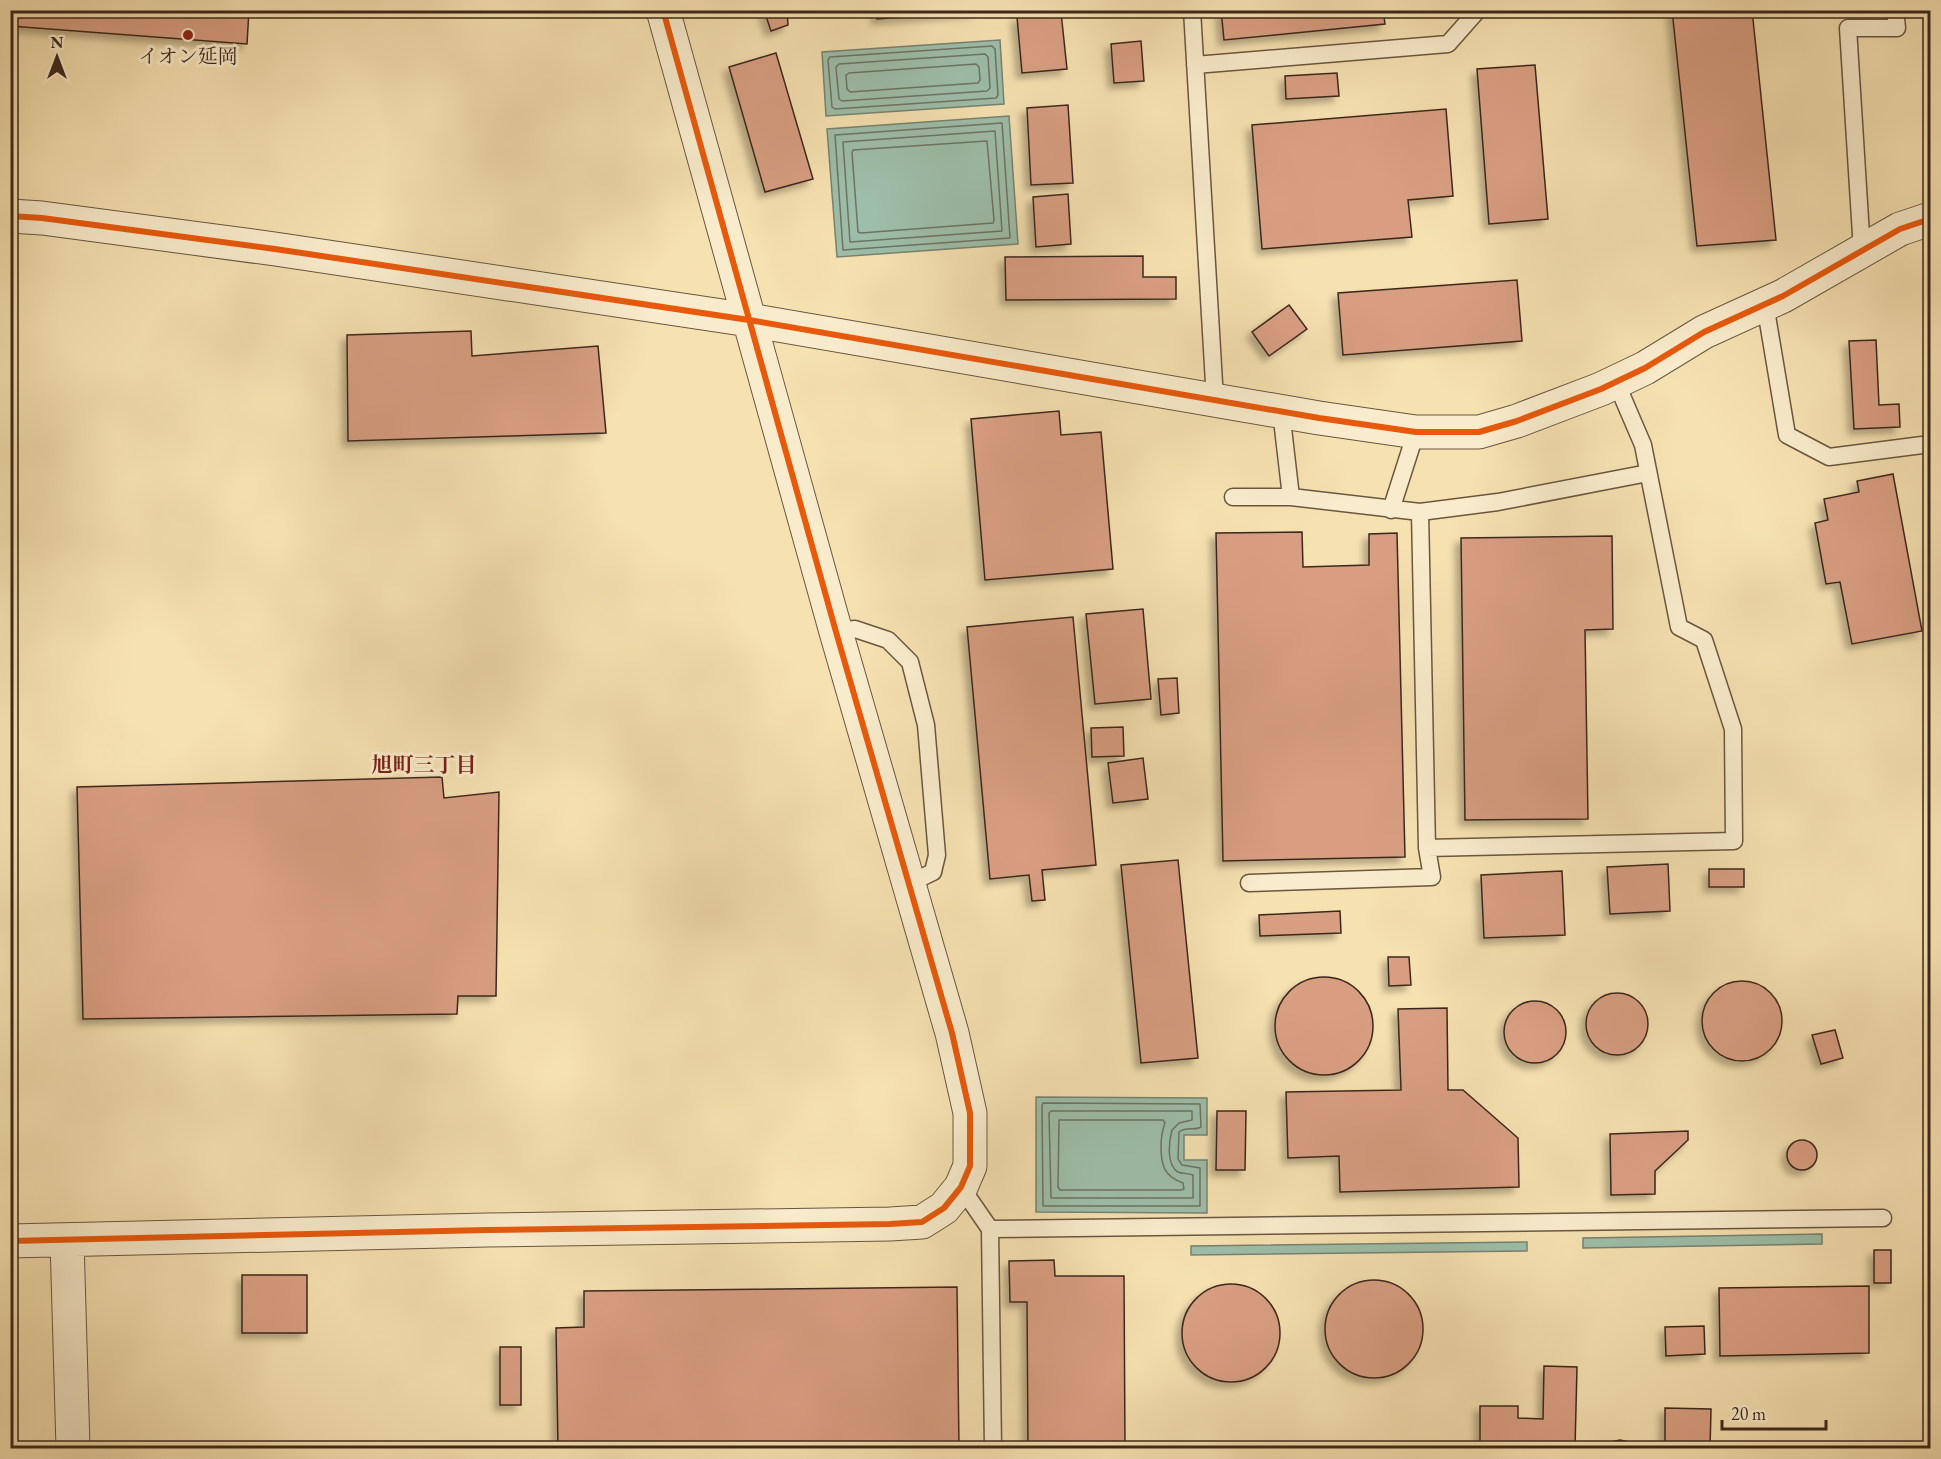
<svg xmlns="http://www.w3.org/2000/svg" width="1941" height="1459" font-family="'EB Garamond','Noto Serif JP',serif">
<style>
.water{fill:#9dbeaa;stroke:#778271;stroke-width:1.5}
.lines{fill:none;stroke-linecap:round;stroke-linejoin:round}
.shore{stroke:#6d7362;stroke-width:1.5}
.building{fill:#d89e82;stroke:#3d281b;stroke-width:1.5;filter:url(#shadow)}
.service-casing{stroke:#6b5640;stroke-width:19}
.tertiary-casing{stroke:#6b5640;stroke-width:35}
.service{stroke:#f9eccc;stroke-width:16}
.tertiary{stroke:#f9eccc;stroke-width:33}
.cycleway-casing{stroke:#f9eccc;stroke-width:10}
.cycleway{stroke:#e8590c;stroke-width:6}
.poi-dot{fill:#8f2418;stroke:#f9eccc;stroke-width:2}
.labels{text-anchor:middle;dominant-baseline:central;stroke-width:6;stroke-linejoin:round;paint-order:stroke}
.poi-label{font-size:20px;fill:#3d281b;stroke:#f9eccc}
.neighbourhood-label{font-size:21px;font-weight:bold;fill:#7a1f14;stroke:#f9eccc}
</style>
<defs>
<filter id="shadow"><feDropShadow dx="-5.5" dy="5.5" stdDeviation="3" flood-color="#0004"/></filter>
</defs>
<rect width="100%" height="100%" fill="#f6e1b1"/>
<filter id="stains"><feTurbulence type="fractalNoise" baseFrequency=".00333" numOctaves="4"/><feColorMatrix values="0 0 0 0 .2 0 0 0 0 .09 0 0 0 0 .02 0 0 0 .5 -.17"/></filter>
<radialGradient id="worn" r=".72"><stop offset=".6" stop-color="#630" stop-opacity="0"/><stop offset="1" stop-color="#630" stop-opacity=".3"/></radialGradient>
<path class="water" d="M1000,40L1004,104L826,116L822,52Z
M1009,116L1018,244L837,257L827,129Z
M1036,1097L1207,1098V1135H1184V1160H1207V1213L1036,1212Z
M1822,1234V1244L1583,1248V1238Z
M1527,1242V1251L1191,1255V1246Z"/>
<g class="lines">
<path class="shore" d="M992,46L995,49L998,95L996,98L835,109L832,107L828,60L830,57Z
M985,54L988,57L990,88L987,91L842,101L839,99L836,67L839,64Z
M976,64L979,67L980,80L978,83L850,92L847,89L846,75L849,73Z
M1002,123L1010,238L843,250L835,135Z
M995,131L1002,231L850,242L843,142Z
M987,141L994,220L993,223L861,233L858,232L852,153L853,150Z
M1043,1103L1200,1104L1201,1127C1194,1131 1186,1126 1179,1132L1178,1159L1182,1165L1200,1168V1206H1043L1042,1106Z
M1051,1111H1192V1120L1179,1123L1172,1130C1169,1141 1166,1165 1178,1172C1183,1174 1188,1173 1193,1175V1198H1051L1049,1113Z
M1059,1120H1163L1165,1123C1162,1131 1161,1138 1161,1146C1161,1166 1164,1176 1183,1183L1184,1189L1181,1190H1060L1058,1187Z"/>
</g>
<path class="building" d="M10,10H249L247,44L10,26Z
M764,10H787L788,25L771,31Z
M876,10H975V12L877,19Z
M1221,10H1383L1385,24L1224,40Z
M1672,10H1752L1776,240L1697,246Z
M1061,12L1067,69L1022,73L1017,17Z
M1141,41L1144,81L1114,83L1111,44Z
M776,53L813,179L765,192L729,67Z
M1535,65L1548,219L1489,224L1477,69Z
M1337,73L1339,96L1286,99L1285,76Z
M1068,105L1073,183L1031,185L1027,108Z
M1446,109L1453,196L1408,200L1412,237L1262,249L1252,125Z
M1068,194L1071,244L1036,247L1033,197Z
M1143,256V277H1176V299L1006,300L1005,257Z
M1517,280L1522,341L1343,355L1338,293Z
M1289,305L1307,329L1269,356L1252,332Z
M471,331L472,356L598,346L606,433L348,441L347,335Z
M1876,340L1879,405L1899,404L1900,427L1854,429L1849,341Z
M1059,411L1061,435L1101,432L1113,569L985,580L971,419Z
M1893,474L1922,631L1852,644L1840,582L1826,584L1815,523L1828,520L1824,499L1859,492L1857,481Z
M1302,532L1303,567L1369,565V534L1397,533L1405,857L1223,861L1216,533Z
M1612,536L1613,629L1585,630L1588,819L1465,820L1461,538Z
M1143,609L1151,699L1095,704L1086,614Z
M1073,617L1096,865L1042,870L1045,900L1032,901L1029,875L990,879L967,627Z
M1177,678L1179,713L1161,715L1158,679Z
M1123,727L1124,756L1092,757L1091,728Z
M1143,758L1148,799L1113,803L1108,763Z
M442,777L444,798L499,792L496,996H458L457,1014L83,1019L77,787Z
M1178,860L1198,1058L1141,1063L1121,865Z
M1668,864L1670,911L1610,914L1607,867Z
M1709,869H1744V887H1709Z
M1562,871L1565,935L1484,938L1481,875Z
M1340,911L1341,933L1260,936L1259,915Z
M1388,957H1409L1411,985L1389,986Z
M1275 1026a49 49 0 1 1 98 0a49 49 0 1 1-98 0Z
M1702 1021a40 40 0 1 1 80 0a40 40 0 1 1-80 0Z
M1586 1024a31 31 0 1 1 62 0a31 31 0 1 1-62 0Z
M1504 1032a31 31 0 1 1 62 0a31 31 0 1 1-62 0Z
M1447,1008L1448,1090H1463L1518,1138L1519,1187L1340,1192L1339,1156L1288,1158L1286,1092L1401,1090L1398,1009Z
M1835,1030L1843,1058L1821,1064L1812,1035Z
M1217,1111H1246L1245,1170H1216Z
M1688,1131V1140L1655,1171V1194L1611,1195L1610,1134Z
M1787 1155a15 15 0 1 1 30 0a15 15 0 1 1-30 0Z
M1874,1250H1891V1283H1874Z
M1054,1260L1055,1276H1124L1125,1448H1028L1027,1302H1010L1009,1261Z
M242,1275H307V1333H242Z
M1325 1329a49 49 0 1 1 98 0a49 49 0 1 1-98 0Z
M1182 1333a49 49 0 1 1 98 0a49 49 0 1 1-98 0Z
M1869,1286V1353L1720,1356L1719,1288Z
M957,1287L959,1448H558L556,1328L584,1327V1291Z
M1704,1326L1705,1354L1666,1356L1665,1327Z
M500,1347H521V1405H500Z
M1544,1366L1577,1367L1575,1448H1480V1406H1518V1418L1543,1419Z
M1665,1408L1711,1409L1710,1448H1665Z
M1620,1440L1629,1442L1640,1448H1602L1611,1442Z"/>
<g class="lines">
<g class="service-casing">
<path id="service" d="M1192,10L1215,400
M1195,65L1448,44L1478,10
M1862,251L1848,28H1897L1895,10
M1765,304L1787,435L1829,457L1930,444
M1281,411L1291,497
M1233,497H1291L1420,512L1498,502L1648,473
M1391,510L1416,432
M1420,512L1427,848
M836,632L855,629L888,640L910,662L926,725L937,855L933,872L908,884
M1249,883L1432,877L1427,848L1734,841L1733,729L1704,640L1679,627L1643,445L1616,382
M961,1187L990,1229L993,1448
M990,1229L1883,1218"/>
</g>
<g class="tertiary-casing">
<path id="tertiary" d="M10,216L42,218L275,249L749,320L1319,418L1416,432H1479L1517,421L1601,389L1645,368L1704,332L1783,296L1900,229L1930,219
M67,1240L73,1448
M10,1241L487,1230L890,1224L922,1222L944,1208L961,1187L970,1166V1113L952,1033L836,632L663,10"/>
</g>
<use href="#service" class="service"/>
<use href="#tertiary" class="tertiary"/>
<g class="cycleway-casing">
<path id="cycleway" d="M10,216L42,218L275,249L749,320L1319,418L1416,432H1479L1517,421L1601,389L1645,368L1704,332L1783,296L1900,229L1930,219
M10,1241L487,1230L890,1224L922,1222L944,1208L961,1187L970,1166V1113L952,1033L836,632L663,10"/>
</g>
<use href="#cycleway" class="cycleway"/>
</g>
<circle class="poi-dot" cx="188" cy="35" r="6"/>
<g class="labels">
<g class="poi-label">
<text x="188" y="56">イオン延岡</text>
</g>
<g class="neighbourhood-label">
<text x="424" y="764">旭町三丁目</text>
</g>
</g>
<rect width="1941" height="1459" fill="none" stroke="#f6e1b1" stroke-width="36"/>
<rect x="12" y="12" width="1917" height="1435" fill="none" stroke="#3d281b" stroke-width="3"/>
<rect x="18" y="18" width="1905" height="1423" fill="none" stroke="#3d281b" stroke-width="1.5"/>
<g transform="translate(57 57)" stroke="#f9eccc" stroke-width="4.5" paint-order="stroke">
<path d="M0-4.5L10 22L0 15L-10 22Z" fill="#3d281b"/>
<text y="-9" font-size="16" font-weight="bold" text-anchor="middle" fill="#3d281b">N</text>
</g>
<path d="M1722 1420v9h104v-9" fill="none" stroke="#3d281b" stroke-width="3"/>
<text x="1731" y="1420" font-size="18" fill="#3d281b" stroke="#f9eccc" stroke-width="4.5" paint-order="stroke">20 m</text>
<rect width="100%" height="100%" filter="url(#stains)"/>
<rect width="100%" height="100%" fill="url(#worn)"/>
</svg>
